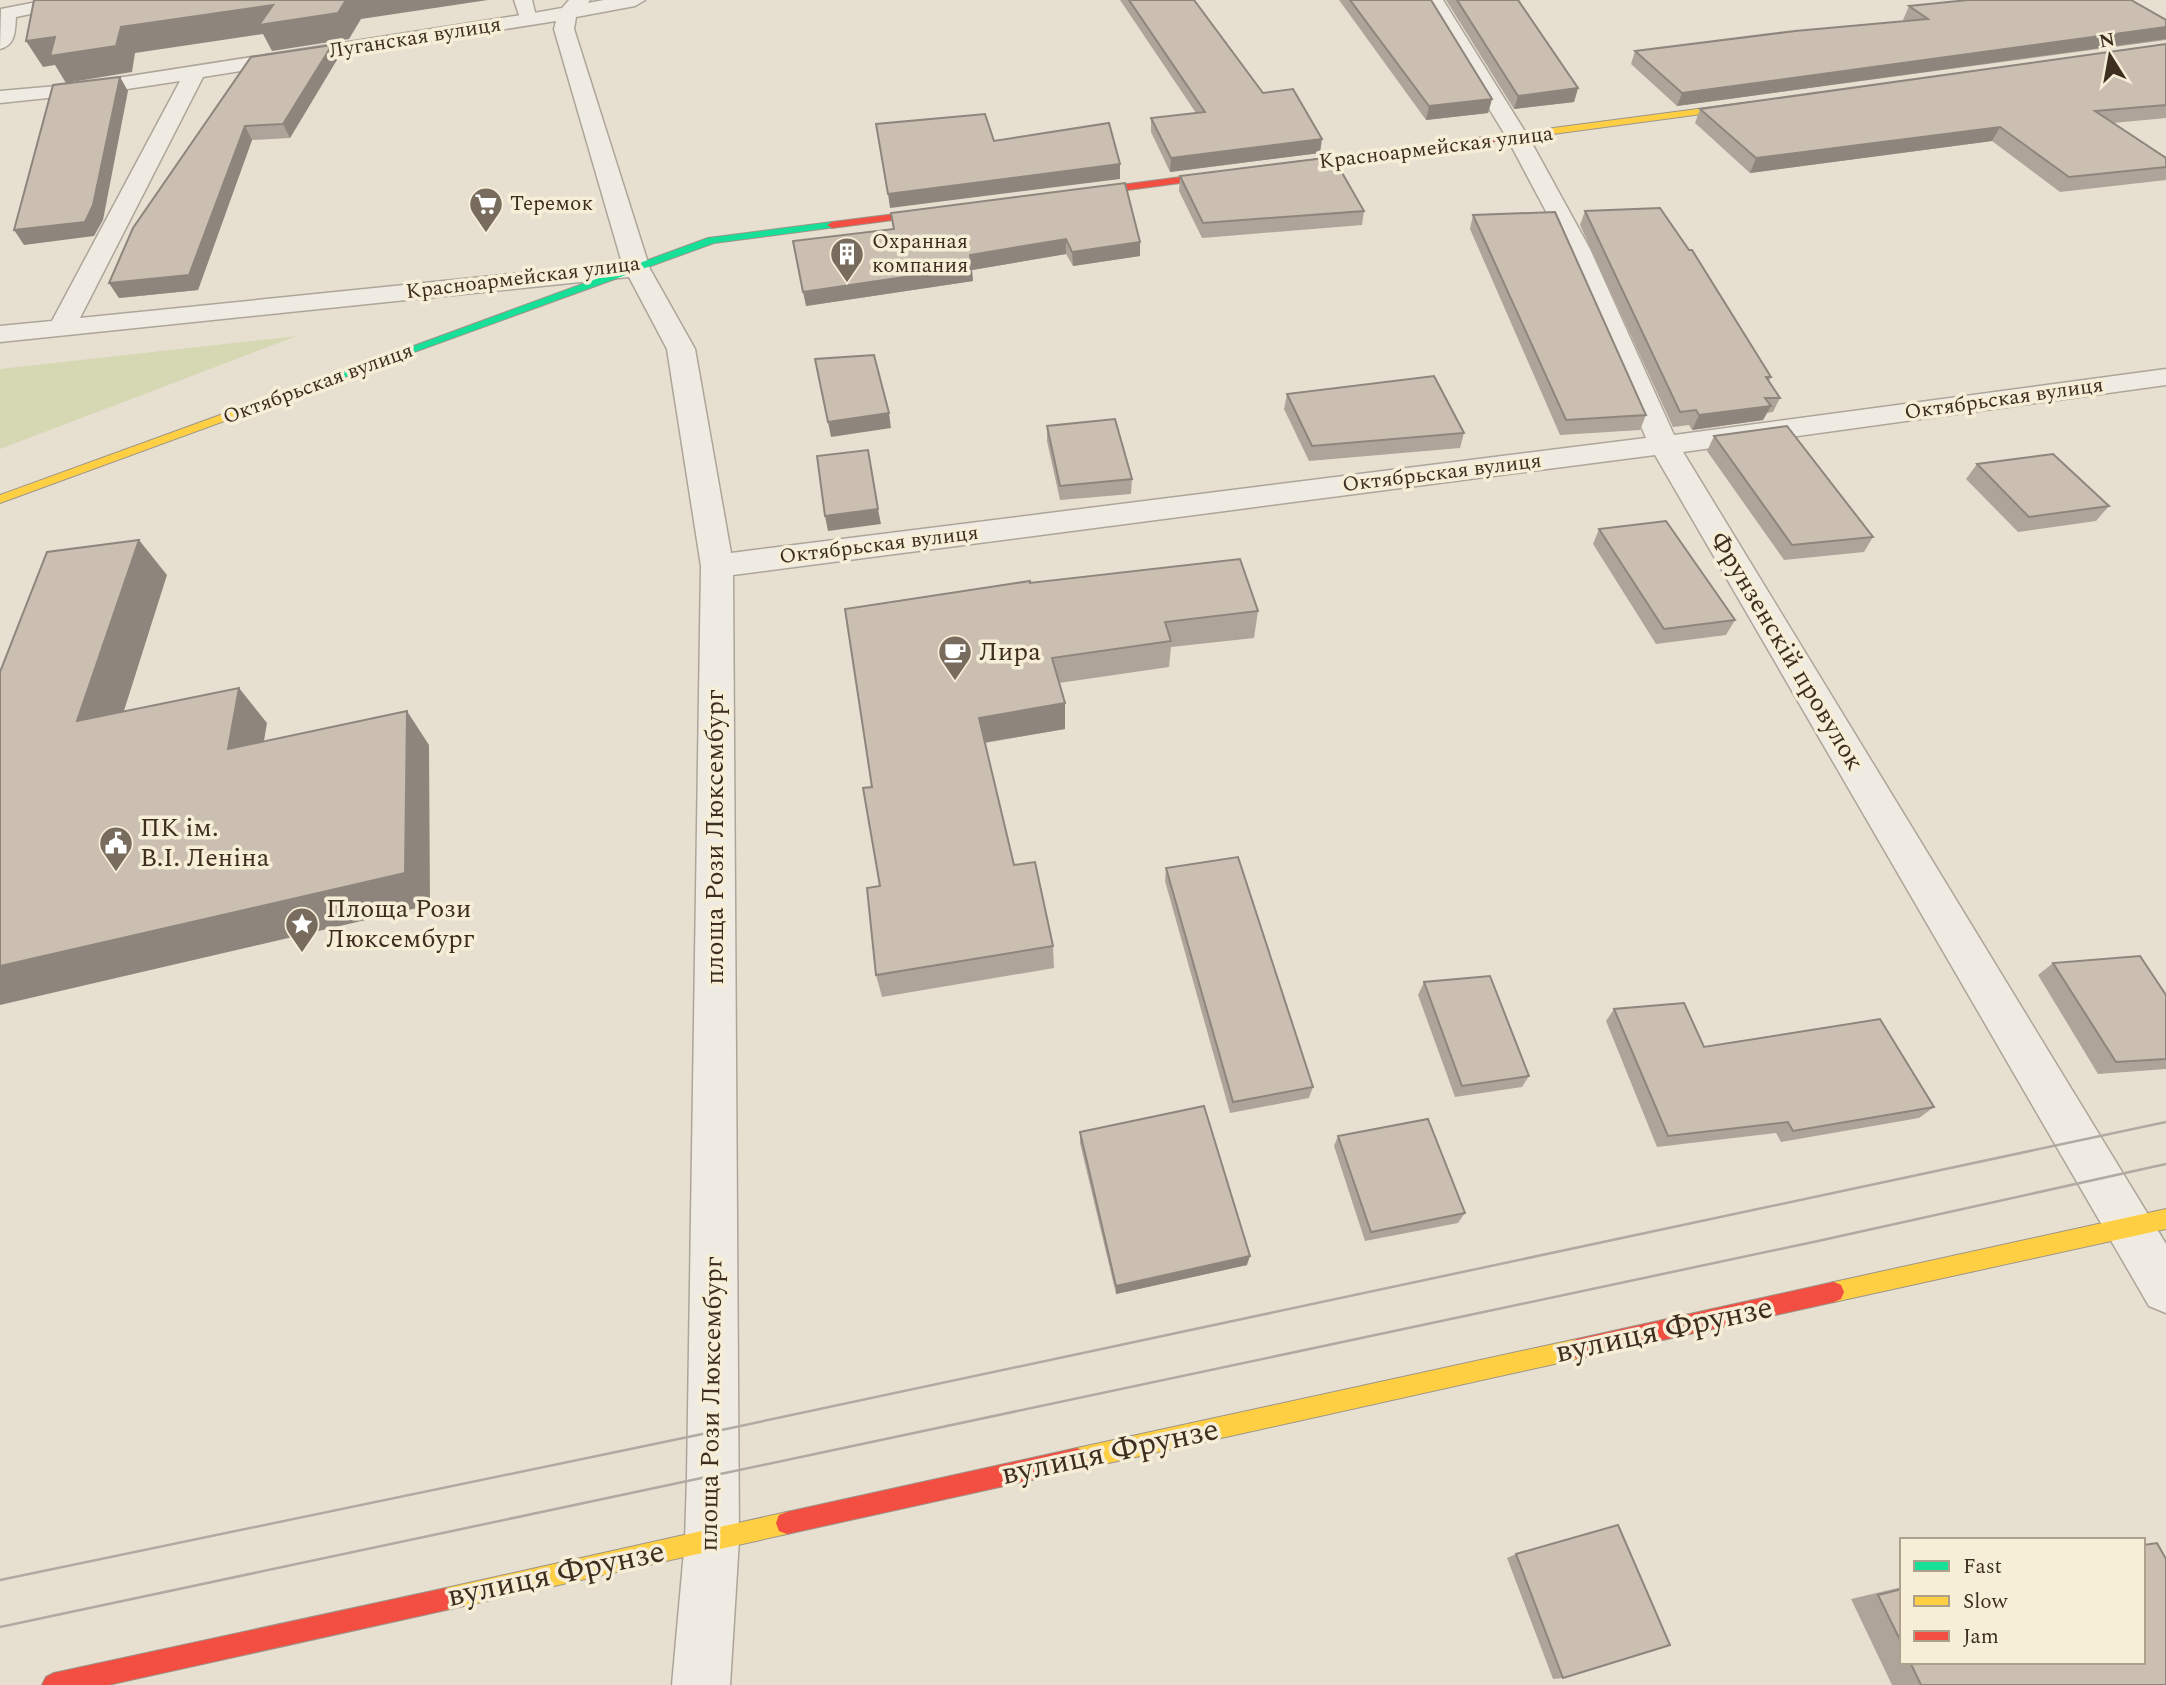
<svg xmlns="http://www.w3.org/2000/svg" width="2166" height="1685" font-family="Spectral,serif">
<style>
.green{fill:#d6d7b3}
.lines{fill:none;stroke-linecap:round;stroke-linejoin:round}
.lane-casing{stroke:#ada599;stroke-width:3}
.street-casing{stroke:#ada599;stroke-width:3}
.fast-casing{stroke:#9c958a;stroke-width:2}
.slow-casing{stroke:#9c958a;stroke-width:2}
.jam-casing{stroke:#9c958a;stroke-width:2}
.lane{fill:#efebe3;fill-rule:evenodd}
.street{fill:#efebe3;fill-rule:evenodd}
.fast{fill:#16e098;fill-rule:evenodd}
.slow{fill:#ffcf43;fill-rule:evenodd}
.jam{fill:#f24e42;fill-rule:evenodd}
.tram{stroke:#afaaa2;stroke-width:2.5}
.wall{fill:#afa499}
.shaded-wall{fill:#8e867d}
.building{fill:#cbbfb2;stroke:#8e867d;stroke-width:2}
.labels{text-anchor:middle;dominant-baseline:central;stroke-width:7;stroke-linejoin:round;paint-order:stroke}
.far-street-label{font-size:21px;fill:#3d2e20;stroke:#f7eed8}
.far-poi-label{font-size:21px;fill:#3d2e20;stroke:#f7eed8;text-anchor:start}
.street-label{font-size:26px;fill:#3d2e20;stroke:#f7eed8}
.poi-label{font-size:26px;fill:#3d2e20;stroke:#f7eed8;text-anchor:start}
.near-street-label{font-size:32px;fill:#3d2e20;stroke:#f7eed8}
</style>
<rect width="100%" height="100%" fill="#e7e0d1"/>
<path class="green" d="M297,336L0,449V369Z"/>
<g class="lines">
<g class="lane-casing">
<path id="lane" d="M47,0H83L74,5L16,17C15,30 16,45 0,49L1,9Z
M514,0H532L537,20L534,24H522Z
M69,85L76,87L79,91L76,95L0,103V91Z"/>
</g>
<g class="street-casing">
<path id="street" d="M569,0H590L588,3L604,0H645L635,6L576,17L574,29L650,269L695,349L731,553L1646,438L1566,249L1507,138L1423,0H1443L1529,138L1590,249L1674,435L2166,369V385L1683,452L2166,1244V1313L2149,1306L1655,455L733,575L739,1540L730,1685H672L685,1540L687,1477L701,566L667,349L629,277L0,342V326L52,321L180,81L74,97L66,96L63,91L66,86L528,14L562,8ZM556,21L554,29L622,263L80,318L203,77Z"/>
</g>
<g class="fast-casing">
<path id="fast" d="M832,222L836,223V227L714,243L260,408L256,410L250,406L708,238Z"/>
</g>
<g class="slow-casing">
<path id="slow" d="M1751,102L1755,105L1754,107L1538,136L1533,133L1538,130Z
M256,402L262,406L260,408L0,503V495Z
M2166,1209V1229L1834,1302L1827,1299L1824,1292L1827,1285L1834,1282Z
M1577,1339L1584,1342L1587,1349L1584,1356L1577,1359L1077,1470L1069,1467L1066,1459L1069,1451L1077,1448Z
M787,1512L795,1515L798,1523L795,1531L787,1534L446,1610L438,1607L435,1599L438,1591L446,1588Z"/>
</g>
<g class="jam-casing">
<path id="jam" d="M1538,130L1541,131V135L1075,197L1070,194L1075,191Z
M943,208L946,209V213L832,228L827,225L832,222Z
M1834,1282L1841,1285L1844,1292L1841,1299L1834,1302L1577,1359L1570,1356L1567,1349L1570,1342L1577,1339Z
M1077,1448L1085,1451L1088,1459L1085,1467L1077,1470L787,1534L779,1531L776,1523L779,1515L787,1512Z
M446,1588L454,1591L457,1599L454,1607L446,1610L108,1685H42L46,1677L54,1673Z"/>
</g>
<use href="#lane" class="lane"/>
<use href="#street" class="street"/>
<use href="#fast" class="fast"/>
<use href="#slow" class="slow"/>
<use href="#jam" class="jam"/>
<path class="tram" d="M0,1580L712,1432L2166,1122
M0,1627L1818,1241L2166,1164"/>
</g>
<path class="wall" d="M1120,0H1194L1263,93L1320,153L1170,172L1151,132V118L1196,113Z
M1339,0H1431L1492,99L1488,113L1426,120Z
M1446,0H1518L1578,88L1574,102L1514,109Z
M1909,6L2166,20V40L1677,106L1631,64L1635,51L1905,21L1903,20Z
M2166,44V118L2113,123L2166,158V180L2060,192L1992,141L1750,173L1695,123L1700,109Z
M332,45L338,58L290,138L252,140L198,290L119,298L109,283L133,228Z
M1180,176L1364,211L1362,225L1202,238L1179,191Z
M1125,183L1140,256L1073,266L1066,254L972,270L973,281L806,306L893,229L891,213Z
M1585,211L1771,377L1769,381L1780,398L1773,412L1767,413L1763,420L1692,430L1689,425L1673,427L1580,225Z
M1473,215L1646,415L1640,430L1560,435L1470,229Z
M1287,394L1464,433L1460,448L1309,461L1284,409Z
M1047,426L1132,479L1131,494L1060,500L1047,441Z
M1714,436L1873,537L1864,552L1784,560L1707,451Z
M1977,464L2109,506L2096,521L2018,532L1966,479Z
M1599,529L1735,620L1726,635L1656,644L1593,544Z
M1030,583L1258,611L1254,638L1171,647L1169,667L1059,683L1065,703V729L985,743L1014,865L1053,946L1054,968L882,997L876,975L880,886L872,787Z
M1166,868L1313,1087L1309,1098L1230,1113L1165,881Z
M2053,963L2166,995V1069L2098,1074L2038,975Z
M1424,982L1529,1076L1522,1087L1455,1097L1418,995Z
M1614,1009L1704,1047L1934,1107L1919,1118L1781,1142L1776,1133L1657,1147L1606,1021Z
M1080,1132L1247,1265L1116,1294L1080,1143Z
M1338,1136L1465,1213L1458,1223L1365,1241L1334,1146Z
M1516,1554L1563,1678L1553,1679L1507,1558Z
M1902,1587V1662H2143L2166,1685H1892L1851,1599Z"/>
<path class="shaded-wall" d="M346,0H488L361,19L349,39L272,51L263,34L135,53L132,72L66,83L55,65L43,67L26,41L273,5Z
M2166,27V39L1677,106L1682,93Z
M332,45L338,58L290,138L283,124Z
M120,77L128,91L103,220L94,236L24,245L14,230Z
M1578,88L1574,102L1514,109L1518,96Z
M1492,99L1488,113L1426,120L1429,106Z
M245,126L252,140L198,290L119,298L109,283Z
M2000,127L1992,141L1750,173L1756,158Z
M1322,139L1320,153L1170,172L1171,158Z
M1120,164V179L890,208L888,194Z
M1066,239V254L972,270L973,281L806,306L803,292L970,255Z
M1140,242V256L1073,266L1072,252Z
M1771,406L1763,420L1692,430L1699,415Z
M889,413L891,428L831,437L828,422Z
M878,509L881,524L828,531L825,516Z
M139,540L167,575L110,755L77,721Z
M239,688L267,723L257,783L228,749Z
M1065,703V729L981,743L979,718Z
M407,711L429,745L430,905L0,1005V966Z
M1250,1256L1247,1265L1116,1294V1286Z"/>
<path class="building" d="M34,0H346L338,13L259,25L273,5L121,27L116,46L50,56L55,37L26,41Z
M1129,0H1194L1263,93L1293,89L1322,139L1171,158L1151,118L1205,112Z
M1350,0H1431L1492,99L1429,106Z
M1457,0H1518L1578,88L1518,96Z
M1968,0H2131L2166,20V27L1682,93L1635,51L1795,31L1928,19L1909,6Z
M2166,44V105L2095,111L2166,158V167L2069,177L2000,127L1756,158L1700,109Z
M332,45L283,124L245,126L189,275L109,283L133,228L251,57Z
M120,77L93,205L85,222L14,230L53,85Z
M985,114L994,141L1109,123L1120,164L888,194L876,124Z
M1333,157L1364,211L1203,223L1180,176Z
M1125,183L1140,242L1072,252L1066,239L970,255L972,267L803,292L793,241L894,229L891,213Z
M1660,208L1689,250H1692L1771,377H1766L1780,398H1765L1771,406L1699,415L1696,410L1680,412L1585,211Z
M1555,212L1646,415L1566,420L1473,215Z
M874,355L889,413L828,422L815,359Z
M1434,376L1464,433L1312,446L1287,394Z
M1115,419L1132,479L1060,486L1047,426Z
M1787,426L1873,537L1792,545L1714,436Z
M868,450L878,509L825,516L817,456Z
M2053,454L2109,506L2029,517L1977,464Z
M1666,521L1735,620L1664,629L1599,529Z
M139,540L77,721L239,688L228,749L407,711L405,873L0,966V672L47,552Z
M1240,559L1258,611L1165,622L1171,641L1052,658L1065,703L979,718L1014,865L1035,862L1053,946L876,975L867,888L880,886L863,788L872,787L845,609L1030,581V583Z
M1238,857L1313,1087L1233,1102L1166,868Z
M2140,956L2166,995V1059L2116,1062L2053,963Z
M1490,976L1529,1076L1462,1086L1424,982Z
M1684,1003L1704,1047L1880,1019L1934,1107L1793,1131L1788,1122L1668,1136L1614,1009Z
M1204,1106L1250,1256L1116,1286L1080,1132Z
M1428,1119L1465,1213L1371,1232L1338,1136Z
M1618,1525L1670,1645L1563,1678L1516,1554Z
M2157,1543L2166,1559V1685H1921L1910,1662H2143V1545Z
M1902,1589V1644L1878,1595Z"/>
<defs>
<g id="supermarket-pin" transform="scale(1.75)"><path d="M0 17L-7.5 6A9.5 9.5 0 1 1 7.5 6Z" fill="#786c5e" stroke="#f7eed8"/><path d="M-6-5.5h2.5l.6 2H6L4.5 2H-2.5L-4.4-4H-6ZM-1.5 3.2a1.3 1.3 0 1 0 .1 0ZM3 3.2a1.3 1.3 0 1 0 .1 0Z" fill="#fff"/></g>
<g id="building-pin" transform="scale(1.75)"><path d="M0 17L-7.5 6A9.5 9.5 0 1 1 7.5 6Z" fill="#786c5e" stroke="#f7eed8"/><path d="M-4-6H4V6H1V3H-1V6H-4ZM-2.5-4.3h1.7v1.8h-1.7ZM.8-4.3h1.7v1.8H.8ZM-2.5-1h1.7V.8h-1.7ZM.8-1h1.7V.8H.8Z" fill="#fff"/></g>
<g id="cafe-pin" transform="scale(1.75)"><path d="M0 17L-7.5 6A9.5 9.5 0 1 1 7.5 6Z" fill="#786c5e" stroke="#f7eed8"/><path d="M-5.5-4.5H6V0H3Q3 3.5 0 3.5H-2.5Q-5.5 3.5-5.5 0ZM3-3.2v2h1.7v-2ZM-6 4.5H4V6H-6Z" fill="#fff"/></g>
<g id="civic-pin" transform="scale(1.75)"><path d="M0 17L-7.5 6A9.5 9.5 0 1 1 7.5 6Z" fill="#786c5e" stroke="#f7eed8"/><path d="M-.6-6.5H3V-4.5H.6V-3L4-1V1h2V6H-6V1h2V-1L-.6-3ZM-1.2 2.5V6h2.4V2.5Z" fill="#fff"/></g>
<g id="sight-pin" transform="scale(1.75)"><path d="M0 17L-7.5 6A9.5 9.5 0 1 1 7.5 6Z" fill="#786c5e" stroke="#f7eed8"/><path d="M0-6L1.8-2.2L6-1.7L2.9 1.2L3.7 5.4L0 3.3L-3.7 5.4L-2.9 1.2L-6-1.7L-1.8-2.2Z" fill="#fff"/></g>
</defs>
<g fill-rule="evenodd">
<use href="#supermarket-pin" x="486" y="204"/>
<use href="#building-pin" x="847" y="254"/>
<use href="#cafe-pin" x="955" y="652"/>
<use href="#civic-pin" x="116" y="843"/>
<use href="#sight-pin" x="302" y="924"/>
</g>
<g class="labels">
<g class="far-street-label">
<text transform="translate(415 38) rotate(-9)">Луганская вулиця</text>
<text transform="translate(1436 148) rotate(-7)">Красноармейская улица</text>
<text transform="translate(523 278) rotate(-7)">Красноармейская улица</text>
<text transform="translate(318 384) rotate(-20)">Октябрьская вулиця</text>
<text transform="translate(2004 399) rotate(-8)">Октябрьская вулиця</text>
<text transform="translate(1442 473) rotate(-7)">Октябрьская вулиця</text>
<text transform="translate(879 545) rotate(-7)">Октябрьская вулиця</text>
</g>
<g class="far-poi-label">
<text x="510" y="204">Теремок</text>
<text x="872" y="242">Охранная<tspan x="872" dy="24">компания</tspan></text>
</g>
<g class="street-label">
<text transform="translate(1787 651) rotate(59)">Фрунзенскій провулок</text>
<text transform="translate(715 837) rotate(-90)">площа Рози Люксембург</text>
<text transform="translate(711 1404) rotate(-89)">площа Рози Люксембург</text>
</g>
<g class="poi-label">
<text x="979" y="652">Лира</text>
<text x="140" y="828">ПК ім.<tspan x="140" dy="30">В.І. Леніна</tspan></text>
<text x="326" y="909">Площа Рози<tspan x="326" dy="30">Люксембург</tspan></text>
</g>
<g class="near-street-label">
<text transform="translate(1664 1330) rotate(-12)">вулиця Фрунзе</text>
<text transform="translate(1110 1452) rotate(-12)">вулиця Фрунзе</text>
<text transform="translate(556 1574) rotate(-12)">вулиця Фрунзе</text>
</g>
</g>
<rect x="1900" y="1538" width="245" height="126" fill="#f7eed8" stroke="#ada18e" stroke-width="2"/>
<rect x="1914" y="1561" width="35" height="10" fill="#16e098" stroke="#ada18e" stroke-width="2"/>
<text x="1963" y="1573" font-size="21" fill="#3d2e20">Fast</text>
<rect x="1914" y="1596" width="35" height="10" fill="#ffcf43" stroke="#ada18e" stroke-width="2"/>
<text x="1963" y="1608" font-size="21" fill="#3d2e20">Slow</text>
<rect x="1914" y="1631" width="35" height="10" fill="#f24e42" stroke="#ada18e" stroke-width="2"/>
<text x="1963" y="1643" font-size="21" fill="#3d2e20">Jam</text>
<g transform="translate(2110 56) rotate(349)" stroke="#f7eed8" stroke-width="5" paint-order="stroke">
<path d="M0-5L12 26L0 18L-12 26Z" fill="#3d2e20"/>
<text y="-10" font-size="19" font-weight="bold" text-anchor="middle" fill="#3d2e20">N</text>
</g>
</svg>
